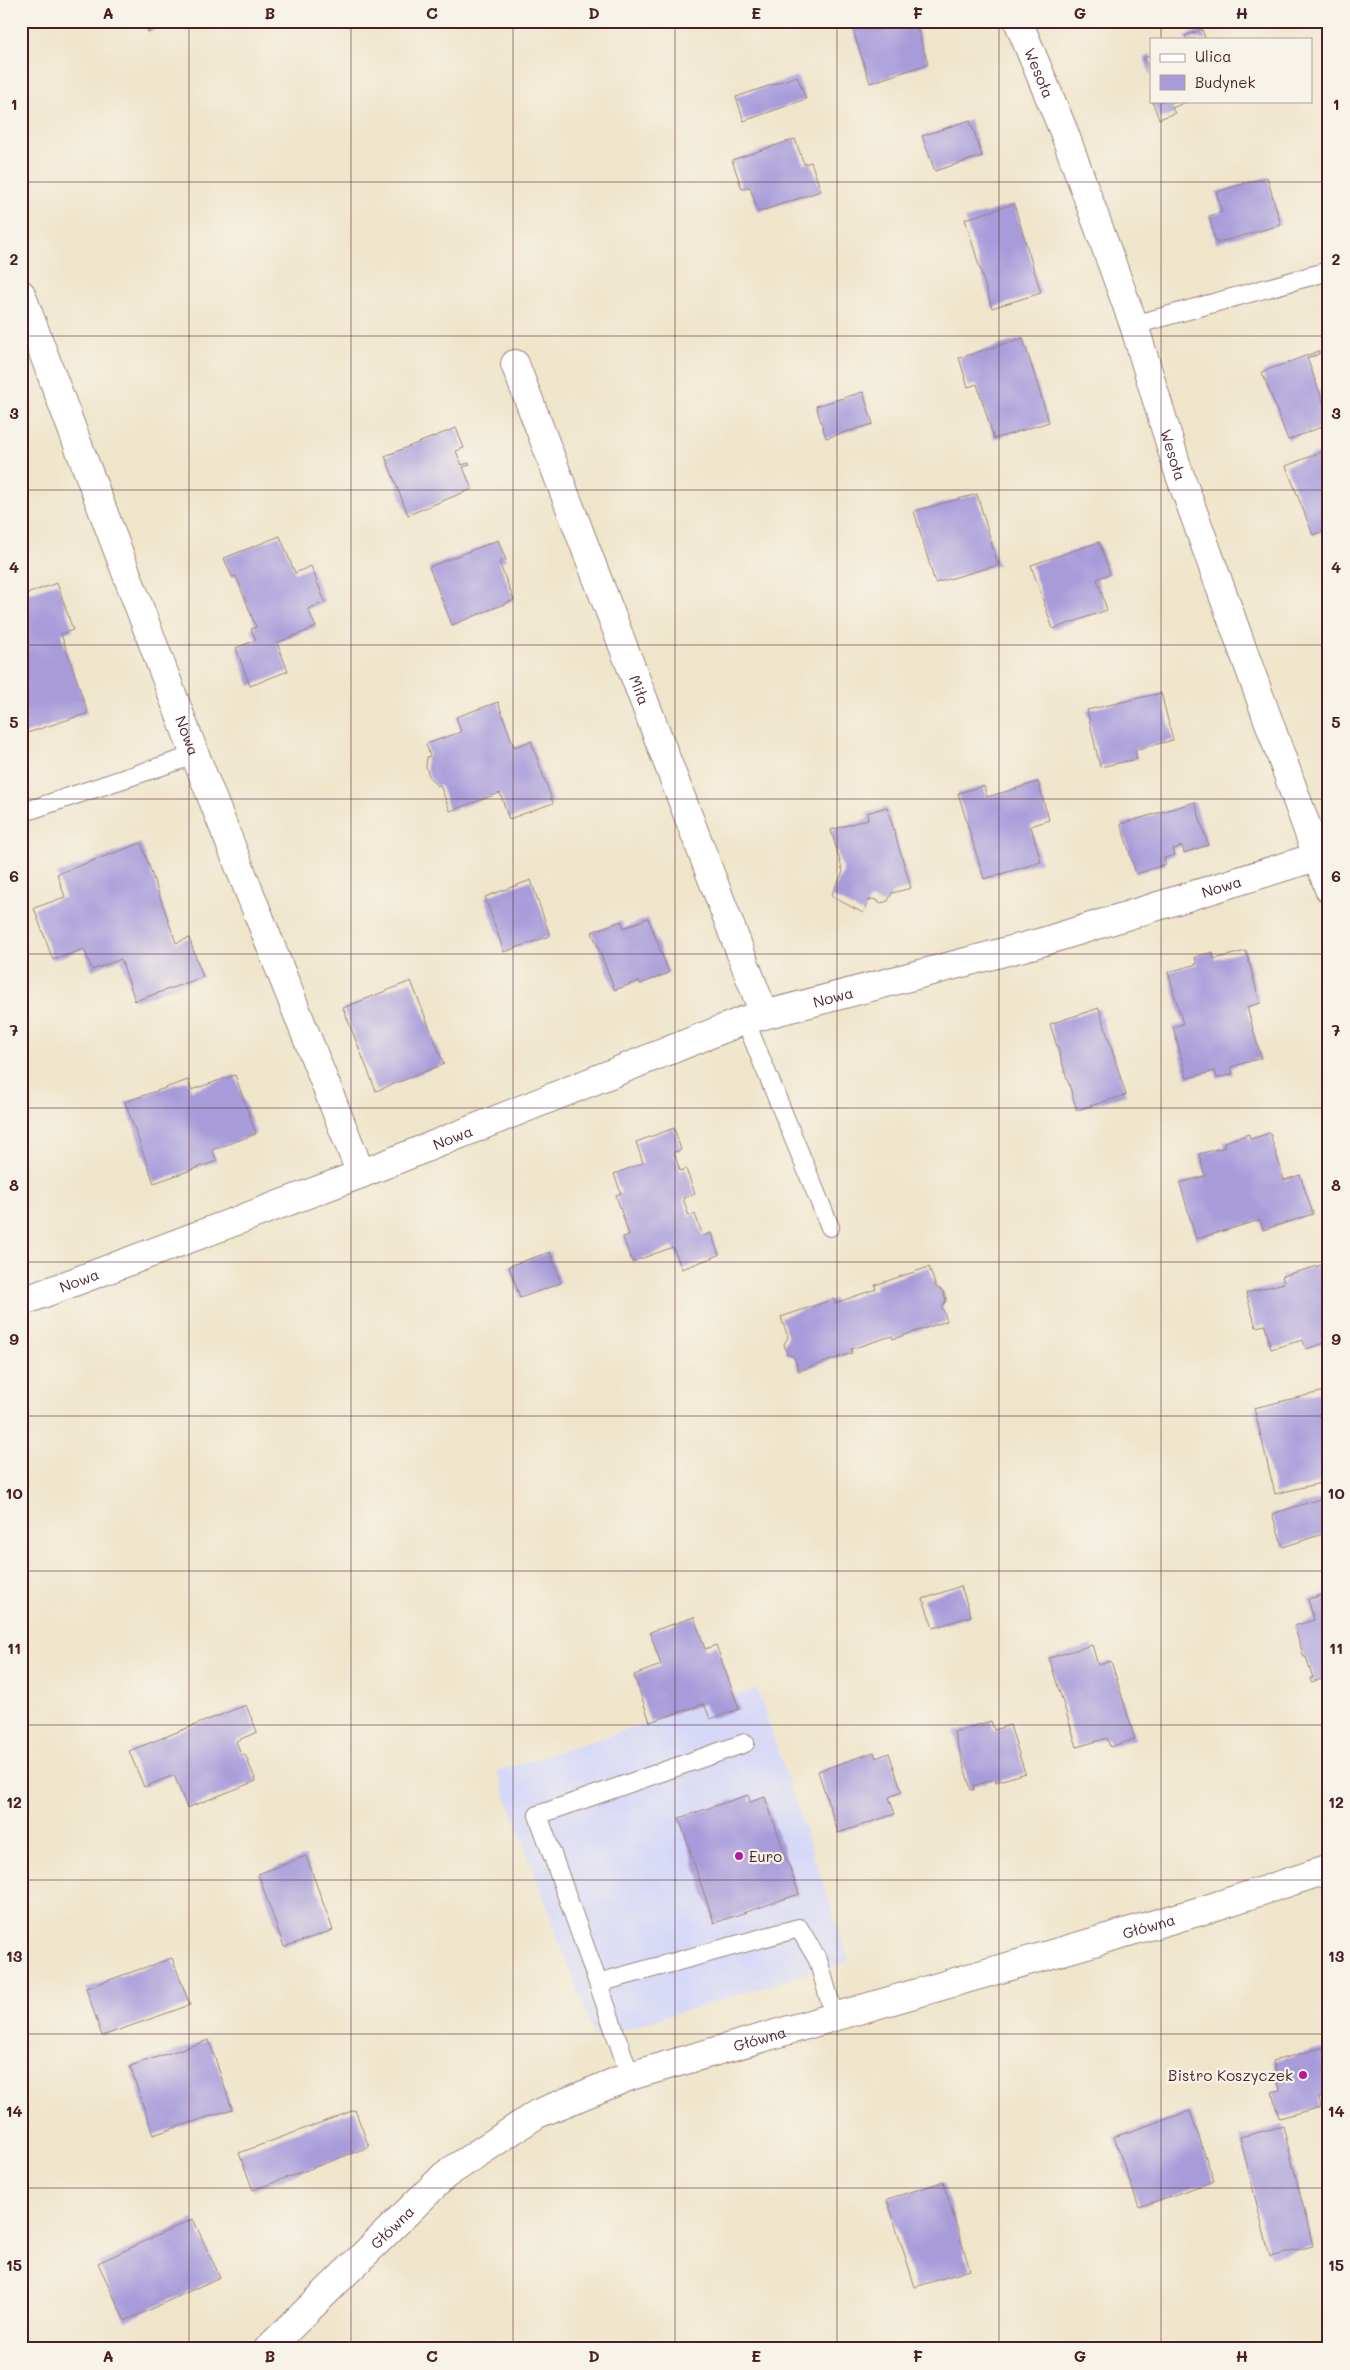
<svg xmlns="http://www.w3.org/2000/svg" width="1350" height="2370" font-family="Mali,sans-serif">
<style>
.built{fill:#d6d8f8}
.building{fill:#a79bda}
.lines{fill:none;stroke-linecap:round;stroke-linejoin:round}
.service-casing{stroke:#9c827b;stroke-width:20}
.minor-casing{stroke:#9c827b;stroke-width:30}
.tertiary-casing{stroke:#9c827b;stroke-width:30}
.service{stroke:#fff;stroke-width:18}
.minor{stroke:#fff;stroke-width:28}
.tertiary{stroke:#fff;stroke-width:28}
.grid{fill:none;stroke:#4a1f2b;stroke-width:1;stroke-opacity:0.55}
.poi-dot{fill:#b5179e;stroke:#f7f3e8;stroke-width:2}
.labels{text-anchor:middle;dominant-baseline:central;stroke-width:4.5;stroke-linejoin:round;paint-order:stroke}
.street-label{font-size:15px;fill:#4a1f2b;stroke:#f7f3e8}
.poi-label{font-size:15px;fill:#4a1f2b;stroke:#f7f3e8;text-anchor:start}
.neatline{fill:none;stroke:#4a1f2b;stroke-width:2}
.grid-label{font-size:16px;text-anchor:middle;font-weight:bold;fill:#4a1f2b}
</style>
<rect width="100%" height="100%" fill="#f7f3e8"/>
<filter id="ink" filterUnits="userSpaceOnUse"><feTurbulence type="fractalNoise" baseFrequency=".02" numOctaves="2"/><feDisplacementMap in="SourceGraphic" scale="10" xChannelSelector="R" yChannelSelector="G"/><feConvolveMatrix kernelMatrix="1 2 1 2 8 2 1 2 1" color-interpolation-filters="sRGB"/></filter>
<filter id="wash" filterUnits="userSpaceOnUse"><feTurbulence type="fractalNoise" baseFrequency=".0096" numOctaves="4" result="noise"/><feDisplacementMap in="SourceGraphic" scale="20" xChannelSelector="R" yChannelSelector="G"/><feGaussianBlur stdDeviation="1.12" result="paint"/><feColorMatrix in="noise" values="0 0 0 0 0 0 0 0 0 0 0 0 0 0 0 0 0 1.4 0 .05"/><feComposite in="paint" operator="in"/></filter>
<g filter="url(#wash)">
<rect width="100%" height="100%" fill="#efe5cb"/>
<path class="built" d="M757,1689L849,1961L595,2038L497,1771Z"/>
<g id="blocks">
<path class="building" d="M145,21H168L169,25L148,32Z
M850,21H915L928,64L870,83Z
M1202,29L1205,39H1186L1185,36Z
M1151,55V75L1144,58Z
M797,76L806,99L744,121L736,97Z
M1152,101H1188L1172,108L1175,113L1159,119Z
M970,120L982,156L935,171L922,136Z
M795,139L804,164L811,162L821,191L758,212L750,187L742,189L732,160Z
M1267,177L1281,225L1216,243L1209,216L1222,212L1216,192Z
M1014,204L1041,293L992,308L965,219Z
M1023,338L1049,422L994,439L977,384L968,387L959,358Z
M1319,351V354L1307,358L1329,418V424L1288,440L1262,372Z
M863,392L873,424L826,438L816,406Z
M456,428L464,448L456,451L462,465L469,463L470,465L463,467L472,489L408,515L385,456Z
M1329,449V529L1313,535L1286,466Z
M977,494L998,565L935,583L914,511Z
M280,536L295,573L311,566L325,602L308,609L316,627L277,643L288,671L250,686L236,648L256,640L251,629L256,627L236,576L232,577L224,558Z
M498,540L506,560L499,562L514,600L452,625L429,567Z
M1099,542L1110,574L1097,579L1107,610L1053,629L1031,565Z
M57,583L73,630L61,634L88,713L21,735V596Z
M1161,693L1173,740L1135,750L1137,759L1100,767L1087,710Z
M498,702L514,747L531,741L553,803L509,819L500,793L450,811L440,785L437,786L430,778L426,767L427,757L430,756L426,744L461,732L456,717Z
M1038,782L1049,820L1031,826L1041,862L984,879L958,793L984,786L987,797Z
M1195,802L1208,845L1184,853L1182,846L1173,849L1175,855L1164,858L1166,864L1136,874L1121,824Z
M887,807L911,888L892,893L888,901L881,903L873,899L869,900L863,913L831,896L843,872L831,830L868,819L867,813Z
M141,843L176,943L189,938L203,977L135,1001L121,959L92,970L84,949L53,960L34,908L65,897L57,874Z
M531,880L550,936L504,952L485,897Z
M648,918L669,973L640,984L639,981L615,990L592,932L621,921L624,928Z
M1246,951L1260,1003L1247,1007L1261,1058L1231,1067L1233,1074L1217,1078L1215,1071L1187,1078L1173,1027L1183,1024L1168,972L1197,964L1195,957L1213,952L1214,959Z
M411,981L444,1064L376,1091L343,1008Z
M1099,1008L1126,1095L1077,1110L1050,1024Z
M235,1075L256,1134L212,1150L217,1161L154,1183L125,1102L188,1080L191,1090Z
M674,1128L681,1150L674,1152L680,1171L686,1169L695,1194L683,1198L689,1216L695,1214L703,1236L711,1233L719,1255L682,1269L673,1247L632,1262L623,1237L629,1235L616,1195L621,1193L614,1174L643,1163L636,1142Z
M1270,1133L1284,1180L1300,1175L1313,1214L1263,1230L1260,1220L1196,1239L1180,1183L1205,1176L1199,1154L1225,1147L1224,1142L1249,1134L1250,1139Z
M550,1252L561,1283L520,1298L509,1266Z
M1329,1263V1333L1322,1334L1325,1343L1306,1349L1303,1340L1271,1349L1265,1325L1256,1327L1246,1293L1284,1283L1282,1276Z
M929,1267L936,1287L943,1291L946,1300L942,1307L947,1321L893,1339L892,1336L851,1349L852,1353L799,1371L794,1357L787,1354L784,1344L788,1337L781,1317L834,1299L835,1303L876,1289L875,1285Z
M1329,1390V1481L1275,1494L1254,1408Z
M1326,1497L1329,1506V1532L1283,1547L1272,1514Z
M961,1586L971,1616L933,1628L923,1599Z
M1329,1593V1677L1311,1682L1310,1678H1313L1306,1657H1304L1294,1626L1314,1620L1308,1599Z
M694,1617L705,1649L716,1645L739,1709L710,1719L704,1704L650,1722L634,1675L661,1665L650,1632Z
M1092,1645L1098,1665L1111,1661L1135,1739L1110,1747L1107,1738L1077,1747L1049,1658Z
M246,1705L257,1732L236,1741L241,1755L245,1754L256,1781L187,1808L174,1775L144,1787L129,1751Z
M991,1721L994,1730L1010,1725L1025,1773L996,1782L995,1779L973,1786L974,1789L971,1790L954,1732Z
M874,1752L876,1758L889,1753L902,1792L889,1797L895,1814L838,1833L818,1771Z
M748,1795L750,1802L765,1797L799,1894L714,1923L679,1818Z
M306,1856L333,1930L284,1947L258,1874Z
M172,1958L190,2005L102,2036L86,1988Z
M209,2040L232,2109L153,2135L130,2066Z
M1329,2046V2095L1319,2098L1321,2107L1279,2118L1272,2092L1280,2090L1273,2061Z
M355,2110L369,2147L253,2190L239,2153Z
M1190,2111L1214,2181L1139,2207L1114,2137Z
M1283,2126L1313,2246L1270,2257L1240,2137Z
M943,2182L970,2270L915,2287L887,2199Z
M193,2219L220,2277L125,2321L98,2263Z"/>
</g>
</g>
<g filter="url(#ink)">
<use href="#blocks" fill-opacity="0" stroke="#9c827b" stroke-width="1"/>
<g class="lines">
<g class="service-casing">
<path id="service" d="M1134,325L1329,271
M21,813L195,755
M745,1020L830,1227
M598,1983L538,1815L745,1743
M630,2076L598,1983L799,1928L818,1960L834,2015"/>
</g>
<g class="minor-casing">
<g id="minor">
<path id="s1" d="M1018,21L1064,132L1134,325L1178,470L1329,889"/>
<path id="s2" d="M21,294L195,755L361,1174"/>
<path id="s3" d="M515,364L764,1014"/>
<path id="s4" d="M21,1302L361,1174L745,1020L1042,942L1316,857"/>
</g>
</g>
<g class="tertiary-casing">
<g id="tertiary">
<path id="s5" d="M268,2349L445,2175L537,2114L630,2076L1204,1910L1329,1869"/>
</g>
</g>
<use href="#service" class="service"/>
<use href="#minor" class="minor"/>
<use href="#tertiary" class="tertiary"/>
</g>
</g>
<path class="grid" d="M189,21V2349M351,21V2349M513,21V2349M675,21V2349M837,21V2349M999,21V2349M1161,21V39M1161,101V2349M21,182H1329M21,336H1329M21,490H1329M21,645H1329M21,799H1329M21,954H1329M21,1108H1329M21,1262H1329M21,1416H1329M21,1571H1329M21,1725H1329M21,1880H1329M21,2034H1329M21,2188H1329"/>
<g class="poi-dot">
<circle cx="739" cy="1856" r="5"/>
<circle cx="1303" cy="2075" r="5"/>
</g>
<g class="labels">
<g class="street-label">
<text stroke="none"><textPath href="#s1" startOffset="56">Wesoła</textPath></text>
<text stroke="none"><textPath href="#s1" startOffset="461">Wesoła</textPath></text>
<text stroke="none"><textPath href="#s3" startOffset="349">Miła</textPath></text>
<text stroke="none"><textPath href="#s2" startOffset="472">Nowa</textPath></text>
<text stroke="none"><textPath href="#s4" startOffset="1272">Nowa</textPath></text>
<text stroke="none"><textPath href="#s4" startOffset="868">Nowa</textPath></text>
<text stroke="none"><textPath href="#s4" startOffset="462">Nowa</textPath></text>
<text stroke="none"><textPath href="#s4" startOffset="62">Nowa</textPath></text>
<text stroke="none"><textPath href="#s5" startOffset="999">Główna</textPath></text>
<text stroke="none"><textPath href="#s5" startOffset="594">Główna</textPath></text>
<text stroke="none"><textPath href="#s5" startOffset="174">Główna</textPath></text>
</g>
<g class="poi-label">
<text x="749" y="1856">Euro</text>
<text x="1293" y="2075" text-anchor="end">Bistro Koszyczek</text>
</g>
</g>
<rect width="1350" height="2370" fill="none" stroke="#f7f3e8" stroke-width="55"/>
<rect x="1150" y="38" width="162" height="65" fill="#f7f3e8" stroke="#b29e9c"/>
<rect x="1160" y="54" width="25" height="8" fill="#ffffff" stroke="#b29e9c"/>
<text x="1195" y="62" font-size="15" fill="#4a1f2b">Ulica</text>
<rect x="1160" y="75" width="25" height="15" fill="#a79bda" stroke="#b29e9c"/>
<text x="1195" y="88" font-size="15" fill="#4a1f2b">Budynek</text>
<rect x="28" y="28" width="1294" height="2314" class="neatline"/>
<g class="grid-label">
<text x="108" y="19">A</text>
<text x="270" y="19">B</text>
<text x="432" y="19">C</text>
<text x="594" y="19">D</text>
<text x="756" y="19">E</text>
<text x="918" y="19">F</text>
<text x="1080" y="19">G</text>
<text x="1242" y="19">H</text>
<text x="14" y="110">1</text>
<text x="1336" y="110">1</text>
<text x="14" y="265">2</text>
<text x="1336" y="265">2</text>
<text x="14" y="419">3</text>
<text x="1336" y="419">3</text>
<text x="14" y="573">4</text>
<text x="1336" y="573">4</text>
<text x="14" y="728">5</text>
<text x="1336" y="728">5</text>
<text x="14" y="882">6</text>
<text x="1336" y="882">6</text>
<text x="14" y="1036">7</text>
<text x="1336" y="1036">7</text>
<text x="14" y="1191">8</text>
<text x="1336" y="1191">8</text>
<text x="14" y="1345">9</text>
<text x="1336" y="1345">9</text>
<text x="14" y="1499">10</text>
<text x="1336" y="1499">10</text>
<text x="14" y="1654">11</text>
<text x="1336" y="1654">11</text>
<text x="14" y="1808">12</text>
<text x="1336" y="1808">12</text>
<text x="14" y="1962">13</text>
<text x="1336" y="1962">13</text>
<text x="14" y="2117">14</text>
<text x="1336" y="2117">14</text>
<text x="14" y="2271">15</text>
<text x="1336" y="2271">15</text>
<text x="108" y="2362">A</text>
<text x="270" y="2362">B</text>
<text x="432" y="2362">C</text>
<text x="594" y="2362">D</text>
<text x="756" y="2362">E</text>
<text x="918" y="2362">F</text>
<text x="1080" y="2362">G</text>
<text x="1242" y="2362">H</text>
</g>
</svg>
